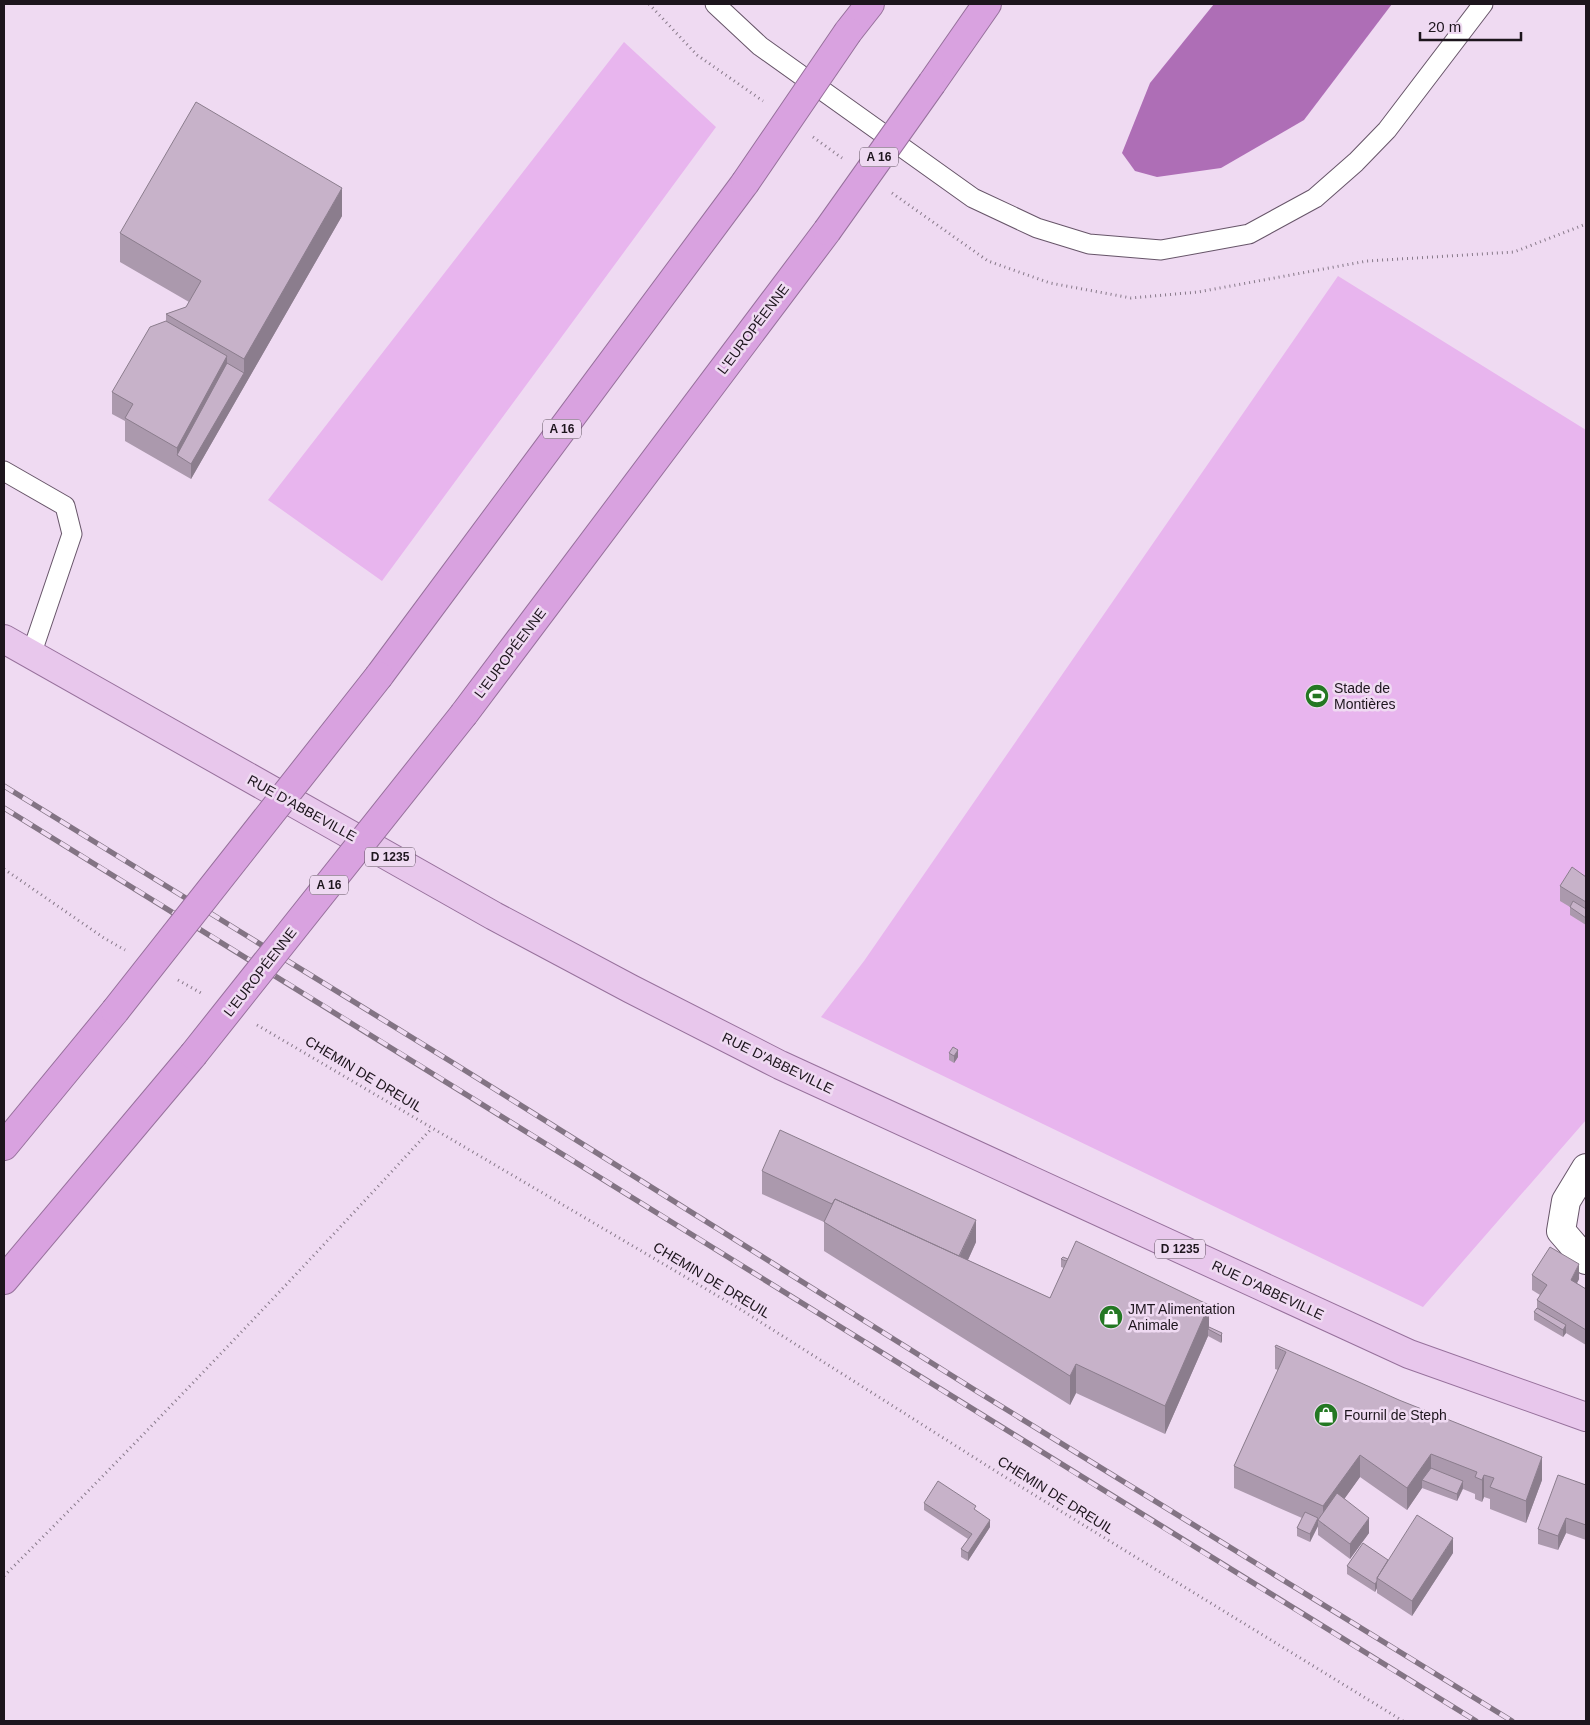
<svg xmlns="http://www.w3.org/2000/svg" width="1590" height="1725" font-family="Arial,sans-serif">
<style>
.green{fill:#e8b5ee}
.water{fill:#ae6eb6}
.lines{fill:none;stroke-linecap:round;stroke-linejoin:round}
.lane-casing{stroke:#675569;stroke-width:21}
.street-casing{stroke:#675569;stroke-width:30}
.primary-casing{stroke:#97719c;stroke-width:30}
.highway-casing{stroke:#97719c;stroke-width:30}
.path{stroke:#877989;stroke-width:3;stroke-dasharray:1 4;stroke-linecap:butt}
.lane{stroke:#fff;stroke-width:19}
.street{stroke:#fff;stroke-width:28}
.primary{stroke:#e8c7ec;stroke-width:28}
.highway{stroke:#d9a2e0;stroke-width:28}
.rail-casing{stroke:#837484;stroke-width:5.5}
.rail{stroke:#efdaf2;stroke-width:4;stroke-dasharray:11;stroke-linecap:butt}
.highway-bridge-casing{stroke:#97719c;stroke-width:30;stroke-linecap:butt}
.highway-bridge{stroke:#d9a2e0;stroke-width:28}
.wall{fill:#ab99ad}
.shaded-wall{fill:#8b7d8d}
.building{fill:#c7b2c9;stroke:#8b7d8d}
.labels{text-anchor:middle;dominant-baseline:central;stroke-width:5;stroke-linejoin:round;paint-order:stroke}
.shield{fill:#efdaf2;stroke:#5c505d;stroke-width:1}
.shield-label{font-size:12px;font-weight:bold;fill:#1d151d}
.street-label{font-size:14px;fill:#1d151d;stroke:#efdaf2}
.poi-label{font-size:14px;fill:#1d151d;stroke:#efdaf2;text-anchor:start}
</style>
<rect width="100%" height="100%" fill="#efdaf2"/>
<path class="green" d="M624,42L716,127L382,581L268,500Z
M1338,276L1586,430V1120L1423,1307L821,1017L864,961Z"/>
<path class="water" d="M1214,4H1392L1304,120L1221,168L1157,177L1135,171L1122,153L1150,83Z"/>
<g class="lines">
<g class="lane-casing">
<path id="lane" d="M715,4L760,46L973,198L1037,228L1089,244L1161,250L1249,234L1315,198L1356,162L1387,130L1483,4
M4,471L65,506L72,534L31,655"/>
</g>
<g class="street-casing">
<path id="street" d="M1586,1168L1566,1201L1561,1231L1586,1260"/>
</g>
<g class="primary-casing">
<path id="primary" d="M4,639L494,916L631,989L780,1065L1409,1354L1586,1417"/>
</g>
<g class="highway-casing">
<path id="highway" d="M848,32L870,4
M932,83L987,4
M379,676L745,183
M464,714L827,231
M4,1146L115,1011
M4,1280L193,1055"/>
</g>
<path class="path" d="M649,4L697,55L763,101
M813,137L842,158
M892,193L988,261L1050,283L1131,298L1198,292L1367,261L1514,252L1586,224
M4,869L104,938L125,950
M178,980L201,993
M257,1025L740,1309L997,1472L1403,1721
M4,1576C150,1430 292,1280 432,1128"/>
<use href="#lane" class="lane"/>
<use href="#street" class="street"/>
<use href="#primary" class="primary"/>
<use href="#highway" class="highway"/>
<g class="rail-casing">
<path id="rail" d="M4,786L450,1061L978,1392L1512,1721
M4,808C495,1111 985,1418 1476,1721"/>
</g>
<use href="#rail" class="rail"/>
<g class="highway-bridge-casing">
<path id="highway-bridge" d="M745,183L848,32
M827,231L932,83
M115,1011L379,676
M193,1055L464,714"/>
</g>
<use href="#highway-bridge" class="highway-bridge"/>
</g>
<path class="wall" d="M342,216L191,479L125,441V421L112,414V392L166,321V314L186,307L189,302L120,262V233Z
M1586,877V925L1570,915V907L1560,901V886Z
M949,1053L958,1057L954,1063L949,1060Z
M762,1171L976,1242L968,1260L1050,1298L1064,1268L1061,1267V1259L1222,1333V1341L1221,1343L1208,1336L1165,1434L1076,1393L1070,1405L824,1251V1222L762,1194Z
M1532,1275L1579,1279L1577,1283L1586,1289V1345L1566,1333L1563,1337L1534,1320V1312L1537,1308V1300L1540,1295L1532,1290Z
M1275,1347L1542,1480L1526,1523L1490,1509V1499L1484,1497L1482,1502L1475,1499V1494L1463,1489L1457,1501L1422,1488L1407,1510L1360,1477L1344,1499L1369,1533L1350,1559L1318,1535V1526L1310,1542L1297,1536V1528L1302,1518L1234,1488V1466L1278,1370L1275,1369Z
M1586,1485V1540L1566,1533L1558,1550L1538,1544V1529Z
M924,1503L976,1511L990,1527L968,1561L961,1557V1549L968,1539L924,1510Z
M1453,1553L1412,1616L1377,1593V1588L1375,1592L1347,1574V1566Z"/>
<path class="shaded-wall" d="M342,188V216L191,479V464L244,373V359Z
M227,356V378L177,455V448Z
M958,1050V1057L954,1063V1056Z
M976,1220V1242L957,1284V1262Z
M1579,1264V1279L1571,1295V1280Z
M1209,1305V1330L1208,1329V1336L1165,1434V1406Z
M1566,1325V1333L1563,1337V1330Z
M1222,1333V1341L1221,1343V1336Z
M1076,1364V1393L1070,1405V1376Z
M1431,1454V1476L1422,1480V1488L1407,1510V1488Z
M1360,1455V1477L1325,1526L1323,1524V1506Z
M1542,1457V1480L1526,1523V1501Z
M1484,1475V1497L1482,1502V1480Z
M1463,1481V1488L1457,1501V1494Z
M1318,1518V1526L1310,1542V1534Z
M1369,1518V1533L1350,1559V1544Z
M1566,1518V1533L1558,1550V1536Z
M990,1520V1527L968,1561V1553Z
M1453,1538V1553L1412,1616V1601Z
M1377,1581V1588L1375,1592V1584Z"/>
<path class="building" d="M196,102L342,188L244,359L166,314L186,307L201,281L120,233Z
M166,321L227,356L177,448L125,418L133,404L112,392L150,327Z
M227,363L244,373L191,464L177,455Z
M1572,867L1586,877V902L1560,886Z
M1573,901L1586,909V918L1570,907Z
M953,1047L958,1050L954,1056L949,1053Z
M780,1130L976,1220L959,1256L835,1199L832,1204L762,1171Z
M835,1199L1050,1298L1076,1241L1209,1305L1165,1406L1076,1364L1070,1376L824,1222Z
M1550,1247L1579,1264L1571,1280L1586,1289V1330L1537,1300L1547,1285L1532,1275Z
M1063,1257L1068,1259L1066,1261L1061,1259Z
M1537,1308L1566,1325L1563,1330L1534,1312Z
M1209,1327L1222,1333L1221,1336L1208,1329Z
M1276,1345L1399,1400L1542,1457L1526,1501L1490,1487L1494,1478L1484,1475L1482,1480L1475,1477L1477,1472L1431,1454L1407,1488L1360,1455L1323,1506L1234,1466L1286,1352L1275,1347Z
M1431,1468L1463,1481L1457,1494L1422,1480Z
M1558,1475L1586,1485V1525L1566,1518L1558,1536L1538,1529Z
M938,1481L976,1506L974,1509L990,1520L968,1553L961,1549L972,1534L924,1503Z
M1337,1493L1369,1518L1350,1544L1318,1520Z
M1305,1512L1318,1518L1310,1534L1297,1528Z
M1417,1515L1453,1538L1412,1601L1377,1578Z
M1363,1543L1388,1560L1377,1578V1581L1375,1584L1347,1566Z"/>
<defs>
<g id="stadium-disc" transform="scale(1.25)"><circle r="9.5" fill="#247823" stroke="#efdaf2"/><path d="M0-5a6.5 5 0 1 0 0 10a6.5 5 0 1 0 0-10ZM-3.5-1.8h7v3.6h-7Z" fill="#fff"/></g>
<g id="shop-disc" transform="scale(1.25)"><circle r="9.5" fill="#247823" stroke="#efdaf2"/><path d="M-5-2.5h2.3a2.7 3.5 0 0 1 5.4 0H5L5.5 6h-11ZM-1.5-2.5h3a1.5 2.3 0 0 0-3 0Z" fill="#fff"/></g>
</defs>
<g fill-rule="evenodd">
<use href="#stadium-disc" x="1317" y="696"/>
<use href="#shop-disc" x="1111" y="1317"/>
<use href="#shop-disc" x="1326" y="1415"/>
</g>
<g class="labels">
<g class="shield">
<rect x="860" y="147.5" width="38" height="19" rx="4"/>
<rect x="543" y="419.5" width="38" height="19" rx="4"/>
<rect x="365" y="847.5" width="50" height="19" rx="4"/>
<rect x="310" y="875.5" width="38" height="19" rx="4"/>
<rect x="1155" y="1239.5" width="50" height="19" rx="4"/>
</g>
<g class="shield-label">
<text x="879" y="157">A 16</text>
<text x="562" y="429">A 16</text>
<text x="390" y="857">D 1235</text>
<text x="329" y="885">A 16</text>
<text x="1180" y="1249">D 1235</text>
</g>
<g class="street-label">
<text transform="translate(753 329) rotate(-53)">L'EUROPÉENNE</text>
<text transform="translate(510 653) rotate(-53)">L'EUROPÉENNE</text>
<text transform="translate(302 808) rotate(29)">RUE D'ABBEVILLE</text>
<text transform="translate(260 972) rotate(-52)">L'EUROPÉENNE</text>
<text transform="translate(778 1063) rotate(26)">RUE D'ABBEVILLE</text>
<text transform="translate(364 1074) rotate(31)">CHEMIN DE DREUIL</text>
<text transform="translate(712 1280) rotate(31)">CHEMIN DE DREUIL</text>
<text transform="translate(1268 1290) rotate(25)">RUE D'ABBEVILLE</text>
<text transform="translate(1056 1495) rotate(32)">CHEMIN DE DREUIL</text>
</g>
<g class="poi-label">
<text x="1334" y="688">Stade de<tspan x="1334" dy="16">Montières</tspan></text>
<text x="1128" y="1309">JMT Alimentation<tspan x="1128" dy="16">Animale</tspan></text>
<text x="1344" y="1415">Fournil de Steph</text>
</g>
</g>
<rect width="1590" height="1725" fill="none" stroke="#1d151d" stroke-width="10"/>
<path d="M1420 32v8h101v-8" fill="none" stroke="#1d151d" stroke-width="2.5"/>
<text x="1428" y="32" font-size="15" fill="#1d151d" stroke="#efdaf2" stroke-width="4" paint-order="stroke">20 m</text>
</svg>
